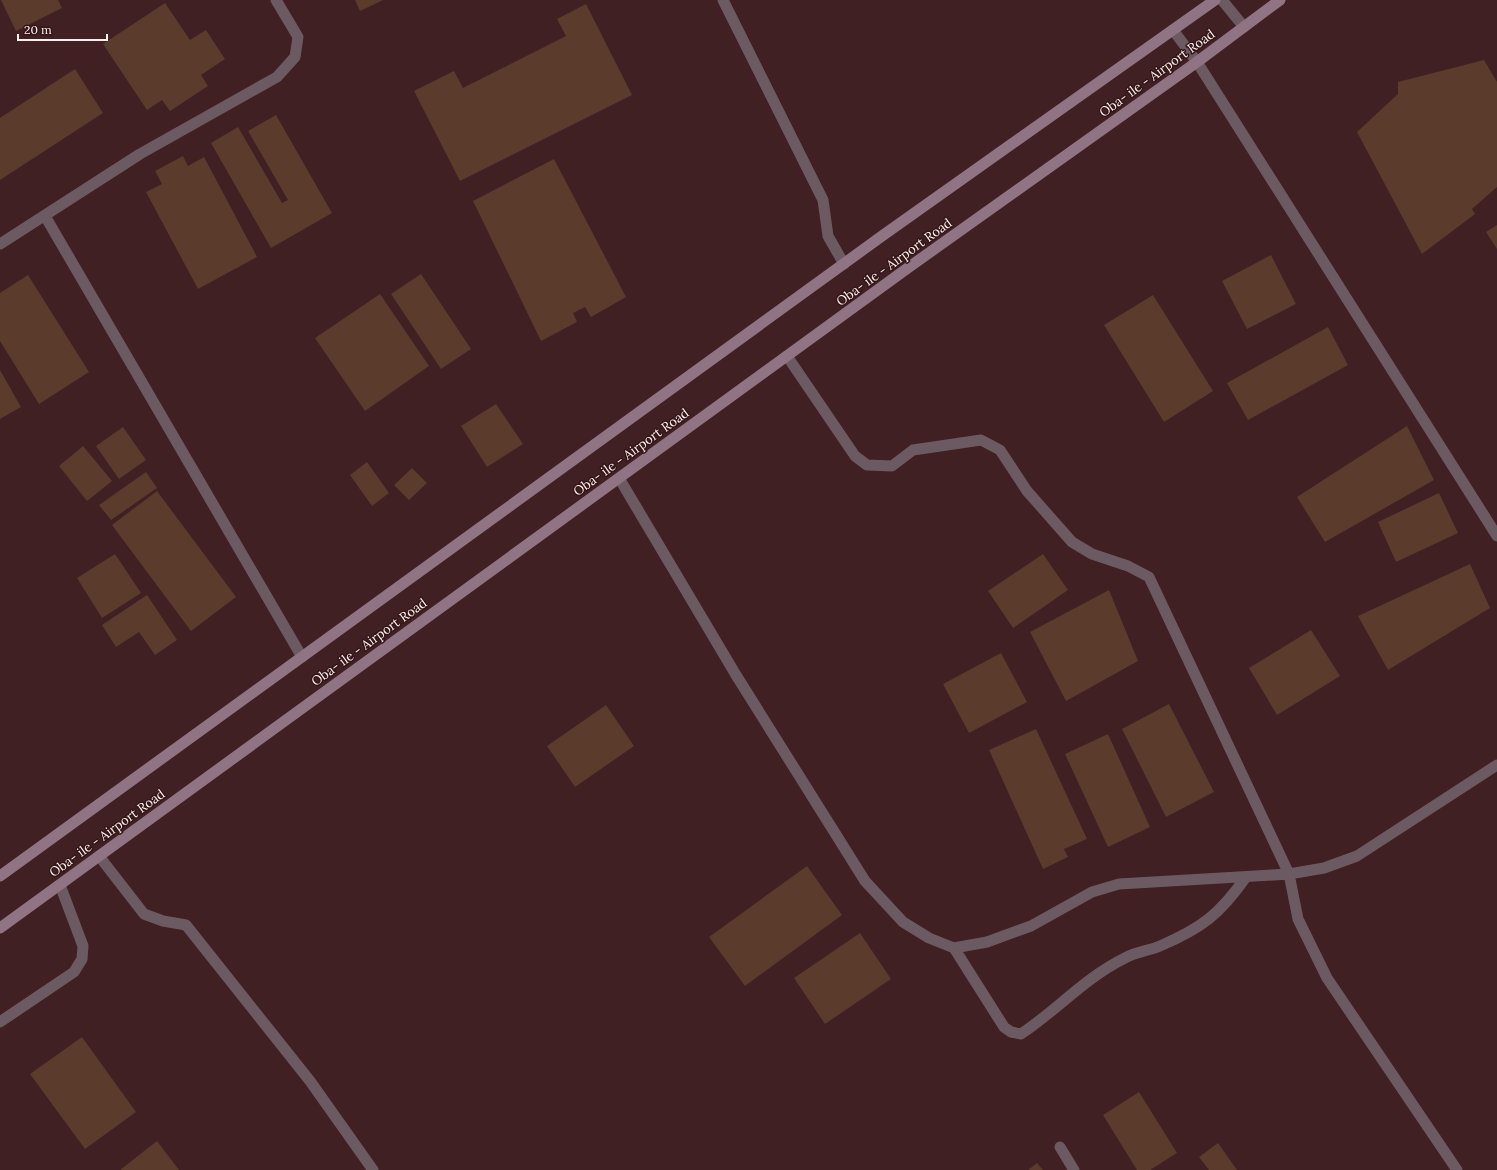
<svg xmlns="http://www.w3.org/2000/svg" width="1497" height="1170" font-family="Lora,serif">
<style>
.building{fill:#5a3b2c}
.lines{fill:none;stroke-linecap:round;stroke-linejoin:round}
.minor{stroke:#6c5a63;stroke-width:11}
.tertiary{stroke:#6c5a63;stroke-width:11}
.secondary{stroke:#917483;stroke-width:11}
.labels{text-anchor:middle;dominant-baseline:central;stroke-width:3;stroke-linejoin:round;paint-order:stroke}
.street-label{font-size:13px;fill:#fdf0f0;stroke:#351618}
</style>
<rect width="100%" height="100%" fill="#402022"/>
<path class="building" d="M1,0H58L62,8L16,31Z
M355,0H383L360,11Z
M165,3L190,40L206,30L225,59L201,75L208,86L170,111L162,100L147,110L103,44Z
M586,4L632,95L460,181L414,91L454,71L463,88L566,36L557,19Z
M1484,60L1497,82V187L1472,209L1475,214L1422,254L1357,132L1398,94V82Z
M75,69L103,113L0,180V118Z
M276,115L332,213L271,248L211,143L238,127L282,203L288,200L248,131Z
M183,156L188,166L204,157L257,257L198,289L146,192L162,184L155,171Z
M554,159L626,297L591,317L585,307L573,313L577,322L541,341L473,201Z
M1497,225V249L1486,232Z
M1271,255L1296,304L1247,329L1222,281Z
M421,274L471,349L441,369L391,294Z
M28,275L89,372L39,404L0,341V293Z
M380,294L429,366L365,411L315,338Z
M1153,295L1213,391L1164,422L1104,325Z
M1328,327L1348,365L1248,420L1227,383Z
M0,370L21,407L0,419Z
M496,404L523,444L487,467L461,426Z
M1407,426L1434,480L1325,542L1297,497Z
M123,427L146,460L119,479L96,446Z
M83,446L112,481L87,501L59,466Z
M367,462L389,493L372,506L350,475Z
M412,468L427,483L409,500L394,485Z
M146,472L157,488L111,520L99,505Z
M157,491L236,597L191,631L112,525Z
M1439,493L1458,533L1396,562L1378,522Z
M115,554L141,593L102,618L77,578Z
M1043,554L1068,590L1013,628L988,591Z
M1470,564L1490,608L1388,670L1358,616Z
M1109,590L1138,661L1066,701L1030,632Z
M147,595L177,640L155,655L139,632L116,647L102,625Z
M1311,630L1340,676L1277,715L1249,668Z
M1001,653L1027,702L969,733L943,684Z
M1169,704L1214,792L1166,817L1122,729Z
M606,705L634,746L575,787L547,746Z
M1036,729L1087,839L1064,849L1068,857L1043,869L989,750Z
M1108,734L1150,827L1108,847L1065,754Z
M807,866L842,915L745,986L709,937Z
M860,933L891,979L825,1024L794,978Z
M82,1037L136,1112L85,1149L30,1074Z
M1139,1092L1177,1153L1150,1170H1137L1103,1115Z
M157,1141L179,1170H120Z
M1218,1143L1237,1170H1209L1199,1157Z
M1037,1163L1043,1170H1028Z"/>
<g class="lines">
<path class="minor" d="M723,0L823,200L828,236L844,264
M1173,30L1197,62L1497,536
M45,216L302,657
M0,244L140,154L277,77L295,57L298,37L276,0
M787,356L855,456L867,465L892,466L913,450L981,440L1000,450L1027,491L1072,542L1092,554L1128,566L1149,577L1289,874L1298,919L1327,978L1457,1170
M619,478L736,675L865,881L903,922L929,938L954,948L987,942L1031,926L1092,892L1119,884L1289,874L1324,868L1357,856L1497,765
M99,856L144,914L163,921L186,925L310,1081L373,1170
M954,948L1004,1027L1011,1032L1021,1034C1057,1010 1086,977 1125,958C1135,952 1148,951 1160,946C1202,928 1220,914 1246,877
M0,1022L74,972L82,959L83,946L60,885
M1060,1147L1074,1170"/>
<path class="tertiary" d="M1222,0L1244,27"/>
<path class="secondary" d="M0,876L882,236L1215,0
M0,928L905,270L1197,62L1280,0"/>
</g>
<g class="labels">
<g class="street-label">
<text transform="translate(1157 73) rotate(-36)">Oba- ile - Airport Road</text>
<text transform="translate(894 262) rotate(-36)">Oba- ile - Airport Road</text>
<text transform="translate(631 452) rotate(-36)">Oba- ile - Airport Road</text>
<text transform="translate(369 642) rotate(-36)">Oba- ile - Airport Road</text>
<text transform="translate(107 833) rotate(-36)">Oba- ile - Airport Road</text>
</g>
</g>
<path d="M18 34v6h89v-6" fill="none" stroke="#fdf0f0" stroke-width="2"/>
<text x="24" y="34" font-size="12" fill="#fdf0f0" stroke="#351618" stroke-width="3" paint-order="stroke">20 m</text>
</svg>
